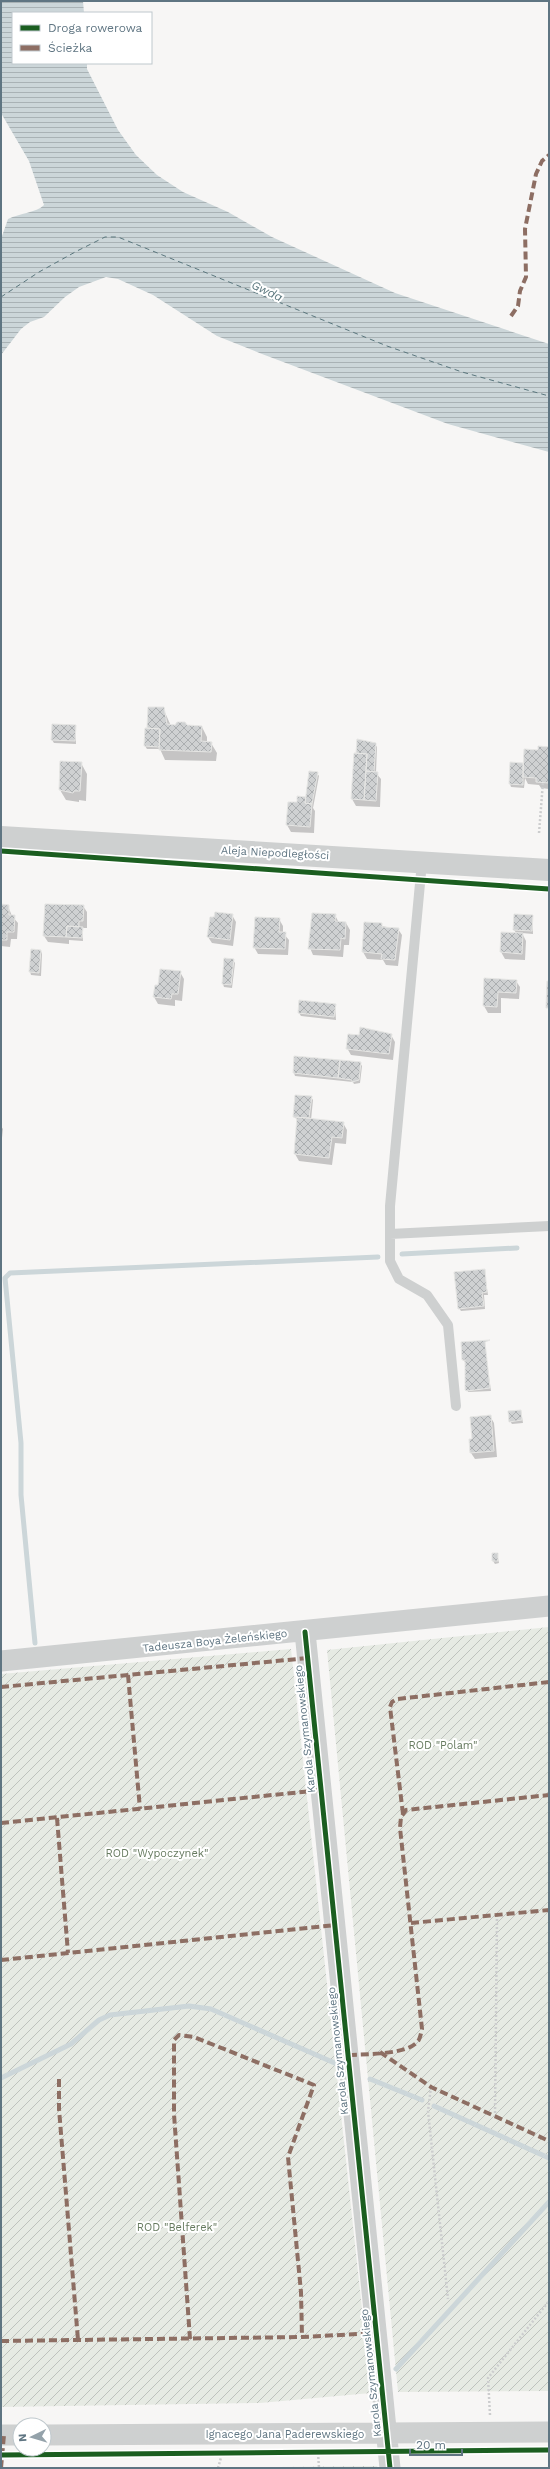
<svg xmlns="http://www.w3.org/2000/svg" width="550" height="2469" font-family="'Work Sans',sans-serif">
<style>
.garden{fill:url(#garden-furrows)}
.water{fill:url(#water-rules)}
.shadow{fill:#0003}
.lines{fill:none;stroke-linecap:round;stroke-linejoin:round}
.stream{stroke:#ccd6d9;stroke-width:5}
.ferry{stroke:#5a767d;stroke-width:1;stroke-dasharray:5 4;stroke-linecap:butt}
.building{fill:url(#building-cross-hatch);stroke:#e6e6e4}
.path{stroke:#cccdce;stroke-width:2.5;stroke-dasharray:2 2;stroke-linecap:butt}
.service{stroke:#ced0d0;stroke-width:10}
.minor{stroke:#ced0d0;stroke-width:21}
.tertiary{stroke:#ced0d0;stroke-width:22}
.quiet{stroke:#8d6e63;stroke-width:4;stroke-dasharray:8 4;stroke-linecap:butt}
.cycleway-casing{stroke:#fff;stroke-width:8}
.cycleway{stroke:#1b5e20;stroke-width:5}
.labels{text-anchor:middle;dominant-baseline:central;stroke-width:4;stroke-linejoin:round;paint-order:stroke}
.street-label{font-size:11px;fill:#5f7582;stroke:#fff}
.park-label{font-size:11px;fill:#667a5f;stroke:#fff}
.water-label{font-size:12px;font-style:italic;fill:#5a767d;stroke:#fff}
</style>
<defs>
<pattern id="garden-furrows" width="10" height="10" patternUnits="userSpaceOnUse"><rect width="10" height="10" fill="#e6eae3"/><path d="M-1 1l2-2M0 10L10 0M9 11l2-2" fill="none" stroke="#bec2bd"/></pattern>
<pattern id="water-rules" width="6" height="5" patternUnits="userSpaceOnUse"><rect width="6" height="5" fill="#ccd6d9"/><path d="M0 2.5h6" fill="none" stroke="#a9b2b5"/></pattern>
<pattern id="building-cross-hatch" width="8" height="8" patternUnits="userSpaceOnUse"><rect width="8" height="8" fill="#cfd1d2"/><path d="M0 0l8 8M0 8l8-8" fill="none" stroke="#abaeb0"/></pattern>
</defs>
<rect width="100%" height="100%" fill="#f7f6f5"/>
<path class="garden" d="M549,1627V2391L398,2392L327,1650Z
M291,1649L371,2393L260,2403L1,2407V1674Z
M377,2466L378,2468H164Z"/>
<path class="water" d="M1,1H83L84,13H13V63H87V69L118,130L136,155L157,175L183,192L228,212L272,237L395,293L549,344V452L448,424L262,354L217,336L153,295L118,279L106,277L79,287L65,297L44,317L30,322L21,329L1,355V239L8,219C20,213 36,213 44,205L29,161L1,113Z"/>
<path class="shadow" d="M149,708H163L171,726L202,727L207,737V743H211L217,753L216,761L165,760L160,749H147L145,746Z
M75,726L76,744L54,743L52,740Z
M358,741L375,744L377,747L376,773L381,779L380,807L356,806L352,799Z
M549,748V789L541,788L539,785L528,784L525,778L524,788L511,787L510,784L523,764L525,767L539,751Z
M81,763L87,774L86,801L79,800V802L66,800L60,790Z
M317,773L319,776L313,808L315,811L314,833L291,832L287,825L298,804L306,800Z
M1,905L8,906L12,916L18,923L17,939H11L10,947L1,946Z
M83,906L87,912V928H82L83,941L69,940V944L48,942L44,936Z
M232,915L236,922L233,946L212,943L208,937Z
M335,915L339,923H346L350,930L349,945H344L343,957L313,955L310,948Z
M532,916L533,934L522,933L526,941L525,960L505,959L501,952L502,933L517,934L514,930Z
M279,919L283,926V933L289,940L288,955L258,954L254,947Z
M365,923L398,929L402,935L398,966L386,965L383,960L367,959L363,952Z
M41,951L42,954L41,976L31,975L30,971Z
M233,960L235,963L232,988L224,987L223,984Z
M180,972L184,979L182,1001L175,1000V1006L158,1004L154,997L155,986L159,987Z
M485,979L516,981L520,987L519,999L501,998V1013H488L484,1006Z
M335,1005L336,1020L301,1016L299,1013Z
M391,1035L395,1042L393,1060L351,1055L347,1048L360,1037Z
M360,1063L362,1066L360,1083L354,1084L353,1082L295,1076L294,1073Z
M311,1097L313,1100L311,1120L343,1123L347,1130L346,1144L335,1143L332,1165L299,1161L295,1154L298,1120L294,1117Z
M1,1126L3,1129L1,1147Z
M484,1270L488,1295H484L485,1309L461,1311L459,1308Z
M484,1341L491,1391L468,1392L466,1363L463,1360L462,1343Z
M521,1411L523,1423L512,1424L510,1421Z
M490,1416L494,1423L497,1457L475,1459L471,1453L473,1440Z
M497,1554L499,1563L495,1564L493,1561Z"/>
<g class="lines">
<path class="stream" d="M402,1254L517,1248
M35,1643L21,1495V1443L5,1278L10,1273L378,1257
M1,2078L71,2044L99,2020L110,2015L189,2006L211,2009L337,2064
M370,2079L422,2100
M434,2106L549,2158
M396,2369L549,2202"/>
<path class="ferry" d="M1,297L39,272L77,251L105,237H118L387,346L462,372L549,396"/>
</g>
<path class="building" d="M148,707H164L167,724L175,725L177,722H185L187,725L202,726L201,741L212,742L211,752L159,750L160,729L147,728Z
M52,724L76,725L75,741L51,740Z
M145,728L160,729L159,747L144,746Z
M357,739L376,743L374,772L366,771L367,754L356,753Z
M538,746L549,747V783L536,782V778L523,777L524,749L538,750Z
M354,753L367,754L364,800L351,799Z
M60,761L82,762L80,791H74L73,793L59,790Z
M510,762L523,763V785L509,784Z
M309,771L318,772L312,804L305,803Z
M366,771L378,772L376,801L364,800Z
M297,796L306,797L305,803L312,804L310,827L286,825L288,802H297Z
M1,904L9,905V915H15L14,932H7V940H1Z
M45,904L84,905L83,921H79V927L67,926L66,937L43,936Z
M215,912L233,914L230,940L207,937L210,917H214Z
M312,913L336,914L335,921L346,922L345,939L341,938L340,950L308,949Z
M514,914L533,915L532,931L513,930Z
M255,917L280,918L279,932H286L285,949L253,948Z
M364,922L382,923V927L399,928L395,960L381,959L382,954L362,952Z
M67,926L83,927L82,938L66,937Z
M501,932L523,933L522,954L500,952Z
M31,949L41,950L39,973L29,972Z
M224,958L234,959L231,985L222,984Z
M160,969L181,971L178,994H172L171,999L153,997L155,985H158Z
M484,978L517,980L516,993L498,992L497,1007L483,1006Z
M547,981H549V1008H546Z
M299,1000L336,1004L334,1017L298,1013Z
M360,1027L392,1034L389,1054L346,1049L348,1034L359,1035Z
M294,1056L340,1060L338,1078L293,1073Z
M340,1060L361,1062L359,1080L352,1082V1080L338,1078Z
M295,1095L312,1096L309,1118L293,1117Z
M297,1117L344,1122L342,1138L332,1137L329,1158L294,1154Z
M485,1269L487,1292L482,1293L484,1306L458,1309L454,1272Z
M490,1340L485,1342L490,1388L467,1391L465,1390V1360H462L461,1342Z
M521,1410L522,1420L509,1422L508,1411Z
M491,1415L494,1451L470,1453L469,1439H472L470,1417Z
M492,1553H498V1561H492Z"/>
<g class="lines">
<path class="path" d="M539,833L543,782
M431,2087L428,2111L448,2299
M495,2117L497,1916
M490,2415L488,2378L549,2301
M318,2453L319,2468
M218,2468L222,2454"/>
<path class="service" d="M422,862L390,1206V1261L399,1279L427,1295L448,1325L456,1406
M390,1234L549,1226"/>
<path class="minor" d="M305,1632L390,2468
M1,1661L549,1606
M1,2435H20
M44,2435L549,2432"/>
<path class="tertiary" d="M1,837L549,870"/>
<path class="quiet" d="M511,316L518,306L520,291L526,277L525,229L536,174L542,161L549,155
M128,1675L140,1809
M1,1687L308,1658
M403,1814L390,1707L392,1702L397,1699L549,1682
M57,1818L68,1953
M1,1823L321,1790
M411,1923L549,1910
M1,1960L335,1925
M380,2052L431,2087L549,2141
M349,2055C365,2054 408,2055 418,2041C420,2039 421,2033 422,2029L400,1828L401,1817L406,1810L549,1795
M59,2079V2109L78,2340
M190,2339L174,2114V2040L179,2035L194,2037L314,2085L288,2157L301,2292L302,2337
M1,2341L302,2337L377,2333
M1,2468L4,2435"/>
<g class="cycleway-casing">
<path id="cycleway" d="M1,851L549,889
M305,1632L390,2468
M1,2455L549,2450"/>
</g>
<use href="#cycleway" class="cycleway"/>
</g>
<g class="labels">
<g class="street-label">
<text transform="translate(275 853) rotate(3)">Aleja Niepodległości</text>
<text transform="translate(215 1641) rotate(-6)">Tadeusza Boya Żeleńskiego</text>
<text transform="translate(305 1729) rotate(-96)">Karola Szymanowskiego</text>
<text transform="translate(338 2051) rotate(-96)">Karola Szymanowskiego</text>
<text transform="translate(371 2373) rotate(-96)">Karola Szymanowskiego</text>
<text x="285" y="2434">Ignacego Jana Paderewskiego</text>
</g>
<g class="park-label">
<text x="443" y="1745">ROD "Polam"</text>
<text x="157" y="1853">ROD "Wypoczynek"</text>
<text x="177" y="2227">ROD "Belferek"</text>
</g>
<g class="water-label">
<text transform="translate(267 291) rotate(25)">Gwda</text>
</g>
</g>
<rect width="550" height="2469" fill="none" stroke="#5f7582" stroke-width="4"/>
<rect x="12" y="12" width="140" height="52" fill="#ffffff" stroke="#bfc8cd"/>
<rect x="20" y="25" width="20" height="6" fill="#1b5e20" stroke="#bfc8cd"/>
<text x="48" y="32" font-size="12" fill="#5f7582">Droga rowerowa</text>
<rect x="20" y="45" width="20" height="6" fill="#8d6e63" stroke="#bfc8cd"/>
<text x="48" y="52" font-size="12" fill="#5f7582">Ścieżka</text>
<g transform="translate(32 2437) rotate(265)"><circle r="19" fill="#ffffff" stroke="#bfc8cd"/>
<path d="M0-3L7 15L0 10L-7 15Z" fill="#94a2aa"/>
<text y="-6" font-size="11" font-weight="bold" text-anchor="middle" fill="#5f7582">N</text>
</g>
<path d="M410 2449v6h52v-6" fill="none" stroke="#5f7582" stroke-width="2"/>
<text x="416" y="2449" font-size="12" fill="#5f7582" stroke="#ffffff" stroke-width="3" paint-order="stroke">20 m</text>
</svg>
